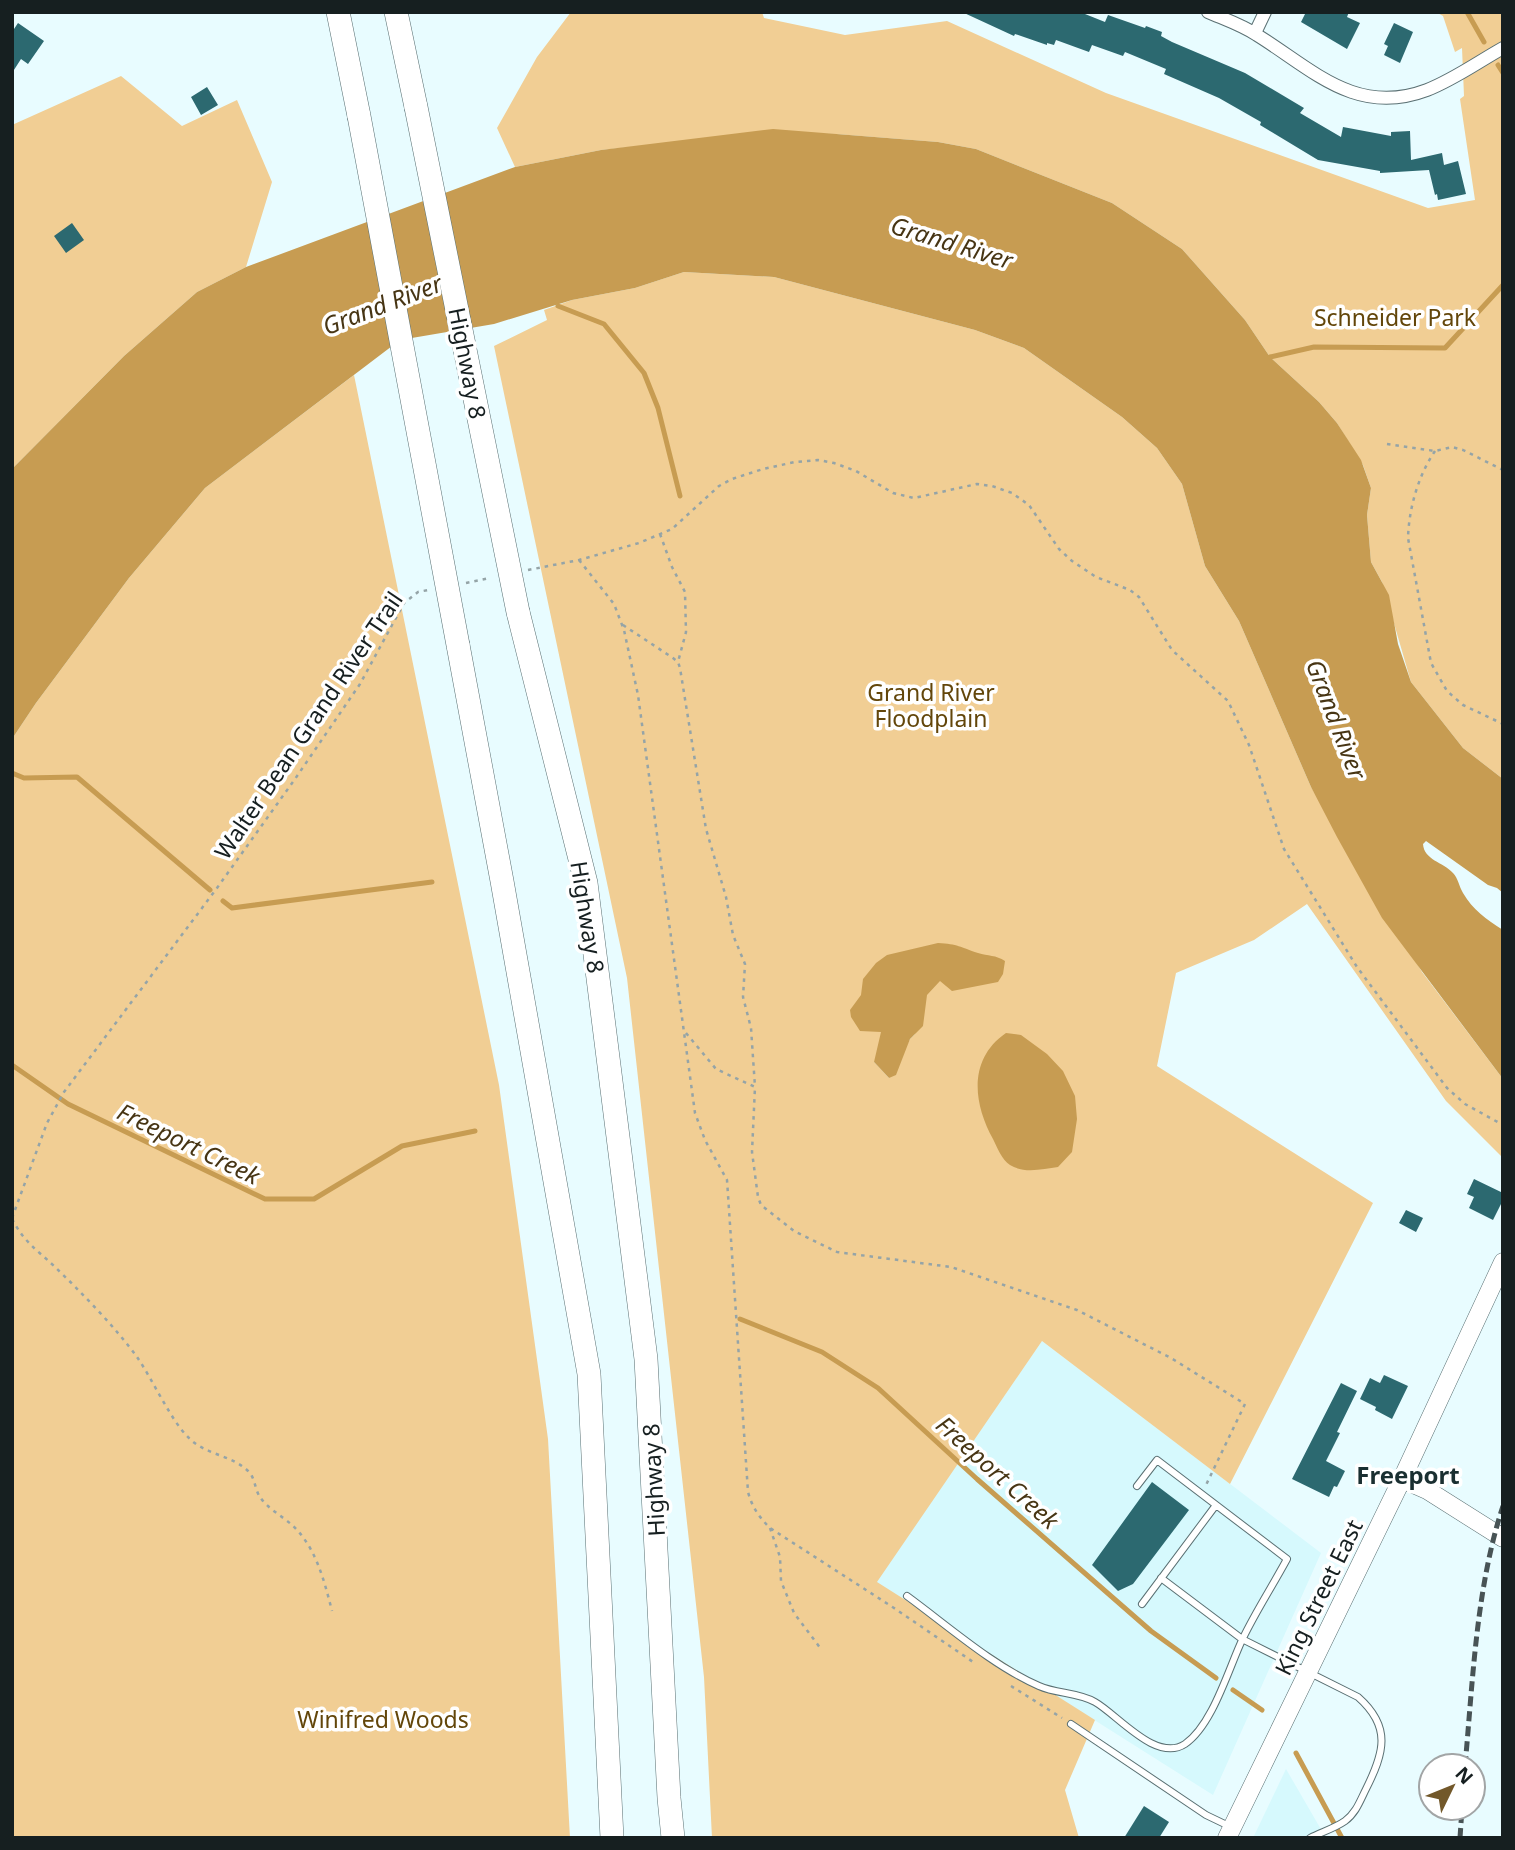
<svg xmlns="http://www.w3.org/2000/svg" width="1515" height="1850" font-family="'Noto Sans',sans-serif">
<style>
.built{fill:#d6f9fd}
.green{fill:#f1ce94;fill-rule:evenodd}
.water{fill:#c79c52}
.lines{fill:none;stroke-linecap:round;stroke-linejoin:round}
.stream{stroke:#c79c52;stroke-width:5}
.building{fill:#2c6970}
.lane-casing{stroke:#5a7073;stroke-width:8}
.street-casing{stroke:#5a7073;stroke-width:14}
.secondary-casing{stroke:#5a7073;stroke-width:19}
.highway-casing{stroke:#5a7073;stroke-width:24}
.path{stroke:#95a4a7;stroke-width:2.5;stroke-dasharray:3.5 5;stroke-linecap:butt}
.lane{stroke:#fff;stroke-width:6}
.street{stroke:#fff;stroke-width:12}
.secondary{stroke:#fff;stroke-width:18}
.highway{stroke:#fff;stroke-width:23}
.rail{stroke:#485355;stroke-width:5;stroke-dasharray:10 5;stroke-linecap:butt}
.highway-bridge-casing{stroke:#5a7073;stroke-width:24;stroke-linecap:butt}
.highway-bridge{stroke:#fff;stroke-width:23}
.labels{text-anchor:middle;dominant-baseline:central;stroke-width:7;stroke-linejoin:round;paint-order:stroke}
.park-label{font-size:23px;fill:#63460a;stroke:#fff}
.street-label{font-size:23px;fill:#161f20;stroke:#fff}
.water-label{font-size:24px;font-style:italic;fill:#473514;stroke:#fff}
.neighbourhood-label{font-size:24px;font-weight:bold;fill:#1a2f31;stroke:#fff}
</style>
<rect width="100%" height="100%" fill="#e8fcff"/>
<path class="built" d="M1042,1341L1321,1553L1213,1795L876,1582Z
M1286,1769L1326,1838H1253Z"/>
<path class="green" d="M571,12H762L764,18L845,35L947,21L1106,93L1428,208L1475,200L1460,99L1464,96L1462,48L1455,52L1443,16L1436,12H1503V779L1463,748L1411,682L1382,582L1371,562L1367,515L1371,488L1363,465L1337,423L1319,402L1270,357L1245,320L1182,249L1112,203L976,149L938,142L836,134L771,133L601,150L515,167L497,128L537,57Z
M121,76L182,126L237,100L272,182L246,267L197,292L124,356L12,469V125Z
M684,272L774,277L975,330L1024,348L1122,417L1157,448L1182,484L1205,566L1239,621L1311,787L1422,972L1503,1079V1158L1446,1101L1307,904L1254,940L1176,973L1157,1066L1373,1203L1230,1484L1042,1341L877,1582L1095,1720L1065,1790L1079,1838H712L704,1677L627,978L494,346L547,320L544,310L572,300L635,288ZM916,1033L910,1039L889,1078L874,1062Z
M354,375L499,1085L548,1439L570,1838H12V739L36,703L129,578L205,488Z"/>
<path class="water" d="M773,129L938,142L976,149L1112,203L1182,249L1245,320L1270,357L1319,402L1337,423L1361,460L1371,488L1367,515L1371,562L1389,595L1398,644L1411,682L1463,748L1503,779V893L1497,888L1488,885L1426,841L1423,844C1424,860 1443,862 1453,873C1458,878 1459,886 1463,893C1473,910 1486,919 1503,930V1079L1382,918L1337,837L1311,787L1239,621L1205,566L1182,484L1157,448L1122,417L1024,348L975,330L774,277L684,272L635,288L572,300L494,324L400,340L205,488L129,578L36,703L12,739V469L124,356L197,292L246,267L515,167L601,150Z
M938,943C958,944 960,947 978,953C988,956 996,955 1005,961L1003,974L998,982L952,991L940,981L927,995L923,1026L910,1039L896,1075L889,1078L874,1062L881,1032L860,1031L851,1017L850,1010L861,995L863,979L876,963L887,955Z
M1006,1033L1021,1035L1047,1054L1063,1071L1075,1096L1077,1119L1072,1152L1058,1167C1043,1169 1024,1174 1010,1165C1002,1160 997,1147 993,1139C973,1103 968,1059 1006,1033Z"/>
<g class="lines">
<path class="stream" d="M1467,12L1484,42
M1498,65L1503,73
M558,306L604,324L644,373L658,408L680,496
M1270,357L1314,347L1445,348L1503,285
M12,773L24,778L77,777L210,890
M223,901L232,908L432,882
M12,1065L68,1104L265,1199H314L402,1146L475,1131
M740,1319L822,1352L878,1388L977,1479L1151,1631L1216,1678
M1233,1690L1262,1710
M1296,1753L1342,1838"/>
</g>
<path class="building" d="M962,12H1080L1105,22L1108,15L1145,28L1146,26L1162,32L1161,36L1172,42L1245,73L1304,108L1300,113L1341,137L1343,127L1391,136V132L1410,131L1411,160L1442,153L1444,165L1458,161L1466,194L1438,200L1437,194L1435,195L1429,170L1380,173V171L1318,160L1260,125L1261,122L1219,98L1164,74L1166,69L1125,52L1123,56L1092,45L1089,52L1056,40L1054,45L1047,43V45L1015,34L1014,36Z
M1306,12H1349L1347,17L1360,23L1347,49L1301,22Z
M18,23L44,41L28,64L21,59L12,73V32Z
M1394,23L1413,32L1400,63L1384,55L1388,46L1384,44Z
M207,87L218,105L201,115L191,97Z
M72,223L84,240L66,253L54,236Z
M1474,1179L1503,1193V1200L1493,1220L1469,1208L1474,1197L1467,1194Z
M1406,1210L1423,1218L1416,1232L1399,1223Z
M1384,1375L1408,1386L1392,1419L1375,1410L1376,1407L1360,1399L1370,1378L1380,1383Z
M1341,1383L1357,1391L1337,1432L1340,1433L1326,1461L1345,1471L1337,1487L1334,1486L1329,1497L1292,1479Z
M1152,1482L1189,1510L1133,1584L1118,1591L1092,1565Z
M1144,1806L1169,1822L1159,1838H1124Z"/>
<g class="lines">
<g class="lane-casing">
<path id="lane" d="M1161,1578L1242,1639L1358,1697C1392,1727 1384,1753 1366,1789C1360,1801 1356,1813 1345,1821C1335,1828 1322,1832 1310,1838
M907,1596C948,1626 993,1666 1039,1686C1057,1694 1077,1692 1095,1702C1118,1715 1156,1763 1185,1744C1213,1725 1229,1667 1243,1638C1256,1611 1273,1585 1287,1559L1157,1460L1137,1486
M1142,1604L1216,1505
M1071,1724L1206,1815L1231,1827"/>
</g>
<g class="street-casing">
<path id="street" d="M1208,12C1224,19 1242,25 1257,35C1312,69 1356,117 1427,90C1453,80 1478,62 1503,48
M1255,33L1265,12"/>
</g>
<g class="secondary-casing">
<path id="secondary" d="M1402,1479L1427,1490L1503,1538
M1227,1838L1402,1479L1503,1262"/>
</g>
<g class="highway-casing">
<path id="highway" d="M338,12L359,116
M396,12L416,107
M518,612L586,883L646,1359L669,1798L673,1838
M458,645L502,881L589,1374L612,1838"/>
</g>
<path class="path" d="M1387,444L1435,451L1452,447L1463,450L1503,470
M1435,451C1418,476 1409,508 1408,538L1431,663L1447,691L1463,705L1503,724
M660,534L672,567L685,592L686,632L678,662
M579,560L614,604L624,630L638,695L695,1113L705,1140L727,1180L748,1492C752,1507 759,1517 770,1528L894,1608L976,1664
M528,570L579,560L639,543L672,529L719,486L732,479L763,469L795,462L818,460L834,463L856,471L893,493L914,498L977,484L992,486L1012,493L1029,505L1059,549L1072,561L1096,577L1130,590L1139,597L1172,650L1228,701L1249,745L1284,849L1357,967L1447,1088L1465,1104L1503,1125
M466,583L490,578
M623,625L673,658L678,662L680,668L706,829L726,897L733,935L745,964L743,997L751,1028L755,1087
M686,1033L716,1069L755,1087L752,1152L758,1197L761,1205L794,1231L837,1252L951,1267L1077,1310L1171,1358L1245,1404L1206,1485
M12,1218L47,1123L64,1092L217,888L295,779L360,684L404,603L418,592L428,590
M12,1219C25,1243 36,1249 54,1266C81,1292 116,1328 137,1357C153,1380 171,1421 189,1438C205,1455 233,1455 249,1472C255,1478 255,1490 260,1497C267,1508 282,1516 292,1525C316,1547 324,1580 332,1611
M770,1528L780,1557L781,1581L794,1613L821,1649
M1011,1686L1062,1718"/>
<use href="#lane" class="lane"/>
<use href="#street" class="street"/>
<use href="#secondary" class="secondary"/>
<use href="#highway" class="highway"/>
<path class="rail" d="M1465,1766C1473,1680 1476,1588 1503,1506
M1460,1838L1462,1808"/>
<g class="highway-bridge-casing">
<path id="highway-bridge" d="M416,107L518,612
M359,116L458,645"/>
</g>
<use href="#highway-bridge" class="highway-bridge"/>
</g>
<g class="labels">
<g class="park-label">
<text x="1395" y="317">Schneider Park</text>
<text x="931" y="692">Grand River<tspan x="931" dy="26">Floodplain</tspan></text>
<text x="383" y="1719">Winifred Woods</text>
</g>
<g class="street-label">
<text transform="translate(468 363) rotate(79)">Highway 8</text>
<text transform="translate(308 725) rotate(-56)">Walter Bean Grand River Trail</text>
<text transform="translate(588 917) rotate(81)">Highway 8</text>
<text transform="translate(653 1480) rotate(-93)">Highway 8</text>
<text transform="translate(1318 1597) rotate(-64)">King Street East</text>
</g>
<g class="water-label">
<text transform="translate(952 242) rotate(17)">Grand River</text>
<text transform="translate(382 304) rotate(-21)">Grand River</text>
<text transform="translate(1337 719) rotate(69)">Grand River</text>
<text transform="translate(189 1143) rotate(26)">Freeport Creek</text>
<text transform="translate(998 1472) rotate(42)">Freeport Creek</text>
</g>
<g class="neighbourhood-label">
<text x="1408" y="1474">Freeport</text>
</g>
</g>
<rect width="1515" height="1850" fill="none" stroke="#161f20" stroke-width="28"/>
<g transform="translate(1452 1787) rotate(47)"><circle r="33" fill="#ffffff" stroke="#a2a5a6" stroke-width="2"/>
<path d="M0-5L12 26L0 18L-12 26Z" fill="#72582a"/>
<text y="-10" font-size="19" font-weight="bold" text-anchor="middle" fill="#161f20">N</text>
</g>
</svg>
